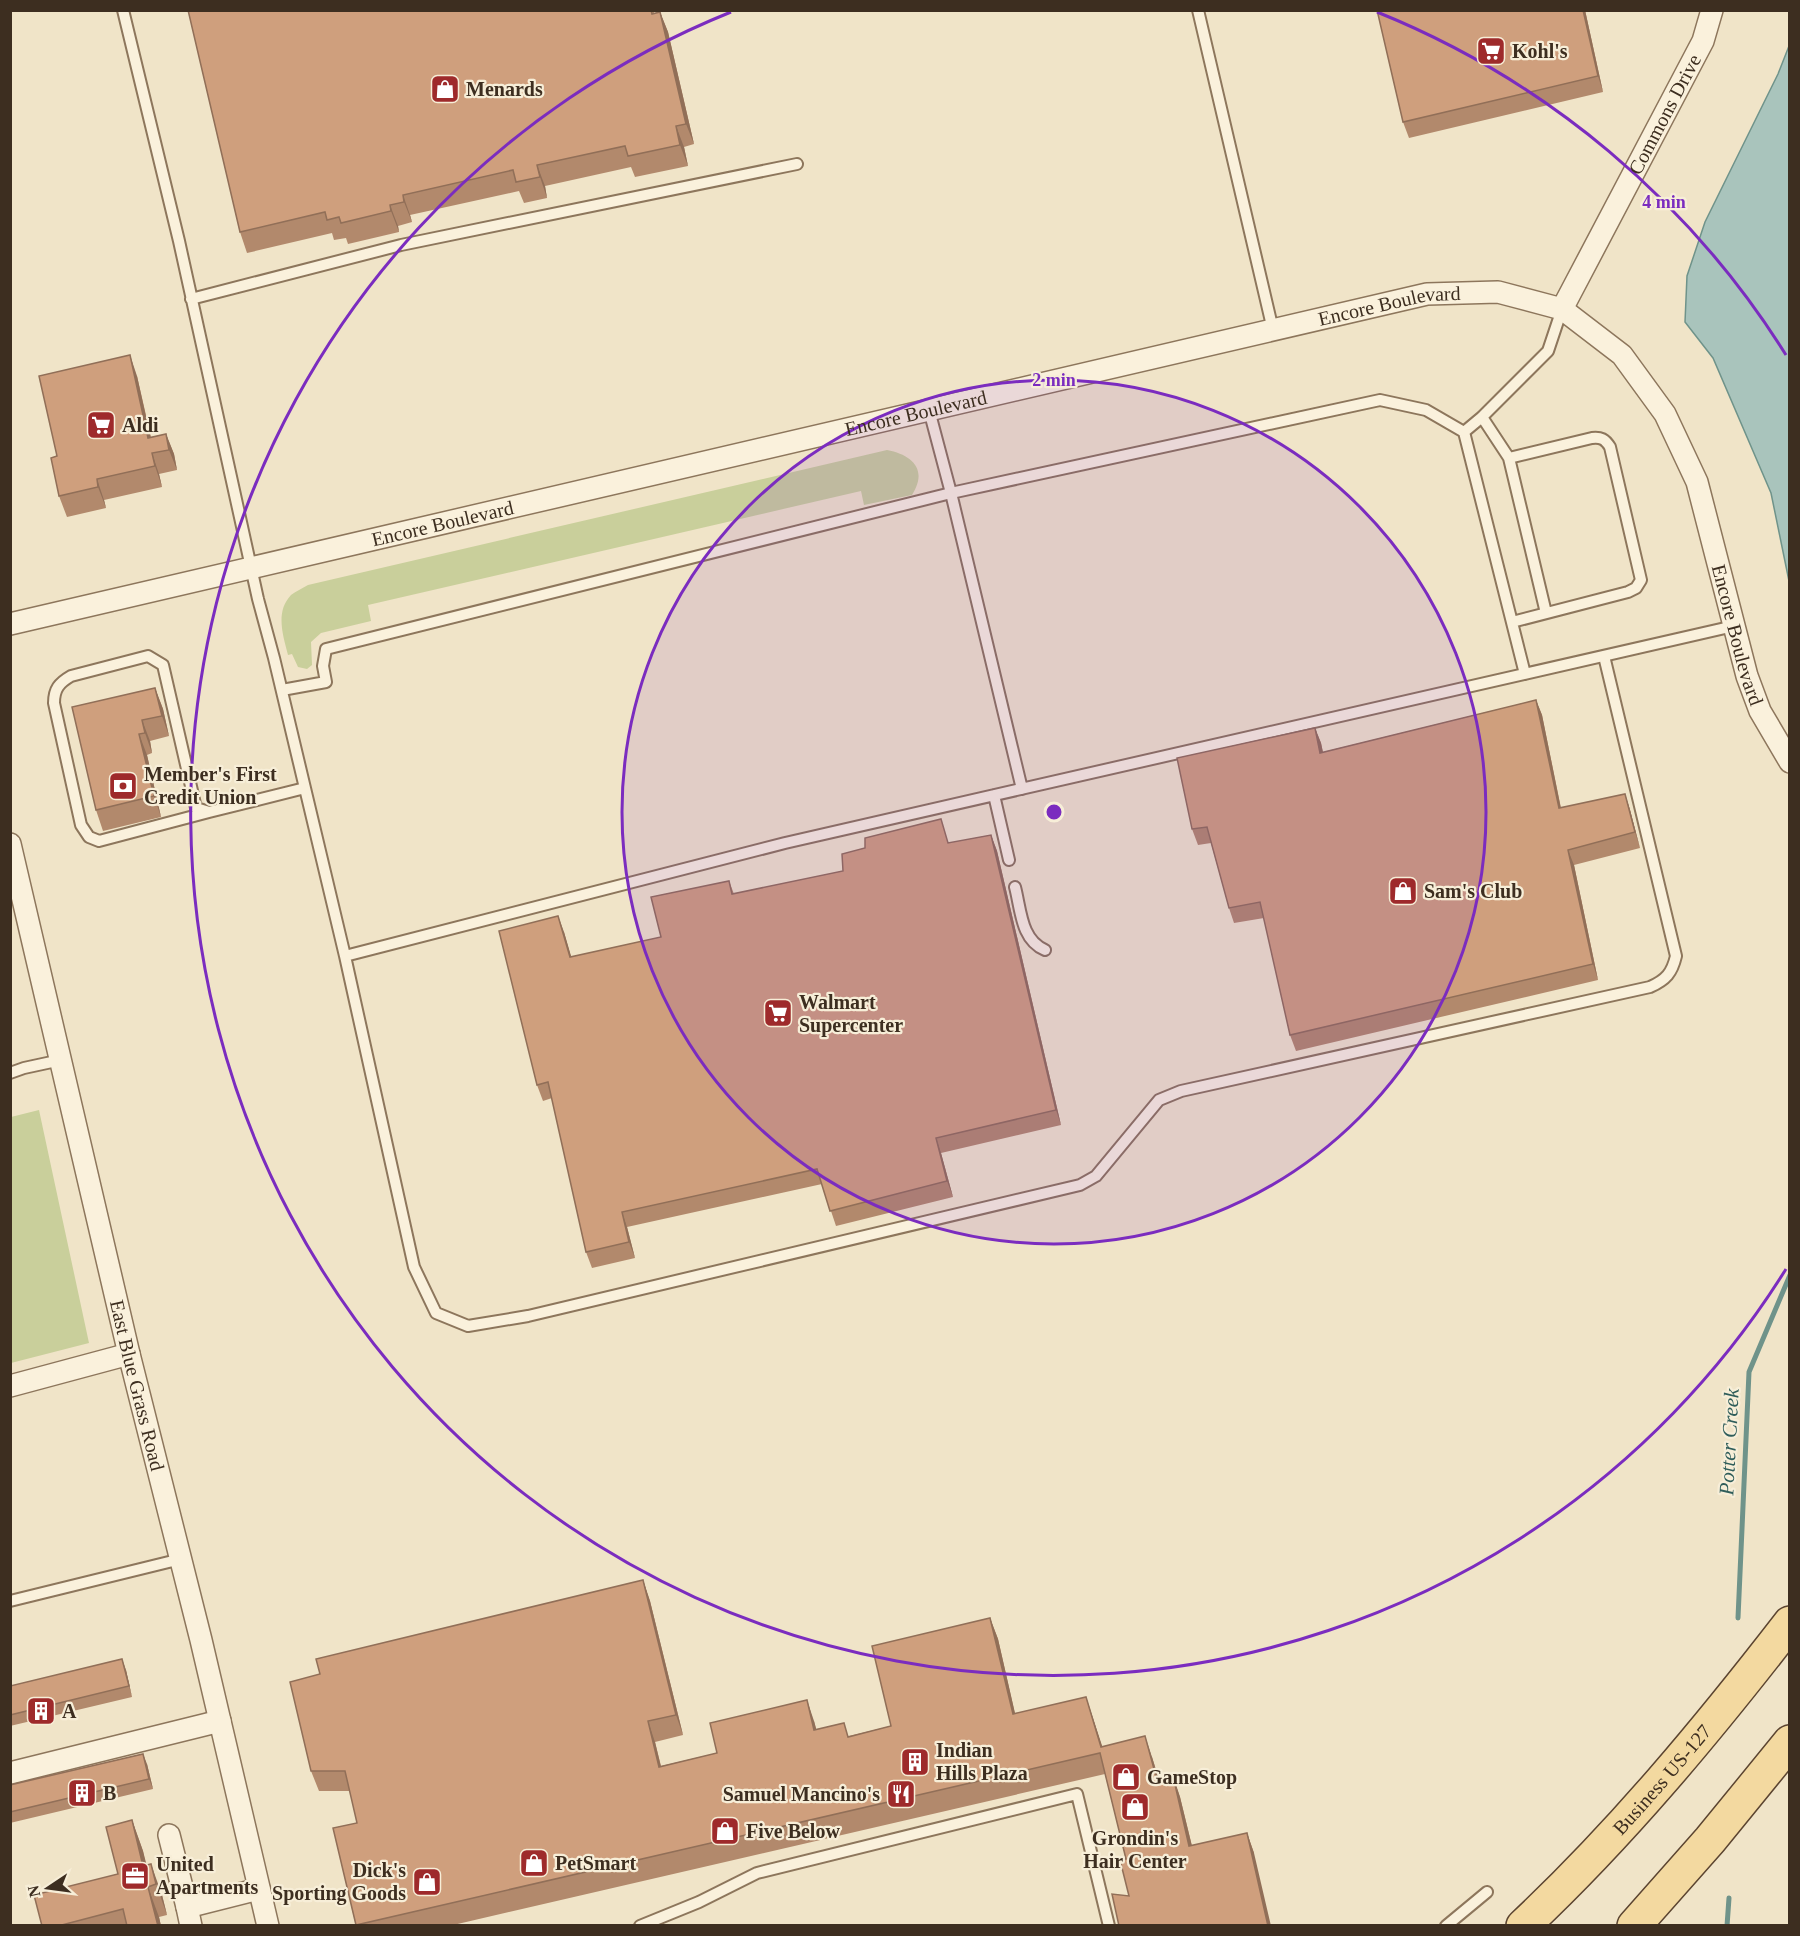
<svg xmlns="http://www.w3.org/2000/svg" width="1800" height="1936" font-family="Georgia,serif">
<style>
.green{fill:#c9cf9b}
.water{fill:#a9c4bc;stroke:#6f938a;stroke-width:1.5}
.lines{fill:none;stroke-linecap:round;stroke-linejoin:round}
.stream{stroke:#6f938a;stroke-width:5}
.lane-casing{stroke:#8d765c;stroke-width:14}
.street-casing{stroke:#8d765c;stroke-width:24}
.primary-casing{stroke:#5b4430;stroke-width:36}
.lane{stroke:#faf1dc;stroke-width:10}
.street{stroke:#faf1dc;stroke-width:21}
.primary{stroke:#f3d9a0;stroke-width:33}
.wall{fill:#b2896c}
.shaded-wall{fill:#916f58}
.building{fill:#cf9f7d;stroke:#916f58;stroke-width:1.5}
.ring{fill:none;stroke:#7b2cbf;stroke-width:3}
.labels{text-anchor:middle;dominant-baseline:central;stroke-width:4.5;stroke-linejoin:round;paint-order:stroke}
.poi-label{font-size:20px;font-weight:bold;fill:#3d2e20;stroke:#f7eed8;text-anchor:start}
.street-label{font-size:20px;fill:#3d2e20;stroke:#f7eed8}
.water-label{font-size:21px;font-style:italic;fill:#2f5d5a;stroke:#f7eed8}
.centre{fill:#7b2cbf;stroke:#f7eed8;stroke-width:3}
.ring-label{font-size:18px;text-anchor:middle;font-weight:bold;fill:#7b2cbf;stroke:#f7eed8;stroke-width:4.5;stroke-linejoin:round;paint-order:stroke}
</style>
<rect width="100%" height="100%" fill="#f0e4c8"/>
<path class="green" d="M887,450C913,455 928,470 912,495L864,505L861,491L368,605L371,621L321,633L311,642L312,665L307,669L298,667L292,654L288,655C283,635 275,612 291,595C296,591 303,588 308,585Z
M39,1110L89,1343L11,1363V1117Z"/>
<path class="water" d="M1789,46V581L1771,493L1713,358L1685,322L1687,276L1705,222L1778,74Z"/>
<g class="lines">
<path class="stream" d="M1738,1618L1749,1372L1790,1275
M1727,1926L1729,1898"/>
<g class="lane-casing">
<path id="lane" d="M123,10L179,241L258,599L274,658L345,956
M1198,10L1273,330
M191,299L401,245L797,164
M929,410L951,493L1380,400L1426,410L1464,432
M1482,417L1509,458L1546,613
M1509,458L1592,438C1601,437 1605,439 1610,447L1641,580L1636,588L1628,592L1512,622
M1604,656L1676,956C1672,973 1666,980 1650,987L1181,1091L1159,1100L1096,1176L1080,1185L528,1316L468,1326L436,1313L414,1267L345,956L785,843L1734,626
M1525,674L1464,432L1482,417L1548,351L1562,309
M282,690L326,682L323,666L326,649L951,493L1022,789
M994,795L1009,860
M209,812L99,841L89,837L81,825L54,703C54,689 59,683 71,676L148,656L163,665L196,808L209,812L305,788
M1015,887C1021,910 1021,940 1045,950
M10,1073L24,1068L61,1060
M10,1601L181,1559
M640,1926L699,1902L757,1873L1077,1794L1109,1926
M1446,1926L1487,1892"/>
</g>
<g class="street-casing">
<g id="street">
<path id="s1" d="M1562,309L1703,41L1712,10"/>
<path id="s2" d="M10,624L1427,294L1498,292L1562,309L1622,355L1665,414L1697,482L1747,676L1760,711L1790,762"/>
<path id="s3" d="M10,844L129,1354L201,1640L268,1926"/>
<path d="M10,1386L129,1354"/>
<path d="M10,1773L220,1721"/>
<path d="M169,1835L187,1907L259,1889"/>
<path d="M187,1907L191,1926"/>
</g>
</g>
<g class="primary-casing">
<g id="primary">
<path id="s4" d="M1523,1926C1621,1834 1708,1729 1790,1623"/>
<path d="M1634,1926L1710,1840L1790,1742"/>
</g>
</g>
<use href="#lane" class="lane"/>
<use href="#street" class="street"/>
<use href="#primary" class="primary"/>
</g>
<path class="wall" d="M188,10H654V13L660,12L668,32L694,144L684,147L688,166L635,177L631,167L545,186L547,198L524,203L519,191L410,215L412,222L398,226L399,232L348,244L346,238L334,240L332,233L247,253L240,232Z
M1377,10H1585L1603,92L1409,138L1403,122Z
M137,376L151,437L166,434L174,454L177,470L159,474L162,487L104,500L106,508L67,517L59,496L57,456Z
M155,688L163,709L169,736L150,741L152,753L147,755L161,817L103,831L96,810Z
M1536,700L1542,715L1561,808L1625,794L1630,810L1640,848L1574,865L1598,980L1296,1051L1290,1035L1264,918L1234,923L1229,908L1211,843L1198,845L1192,829L1315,728L1321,743L1323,752Z
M991,835L997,851L1061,1125L941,1153L953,1197L836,1226L822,1184L627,1227L635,1258L592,1268L586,1252L552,1098L543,1101L537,1085L564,932L571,957L661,937L729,881L734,894L843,871L949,843Z
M643,1580L650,1601L683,1735L655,1742L661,1766L717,1753L814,1721L816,1729L849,1736L891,1726L990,1618L998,1639L1015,1714L1086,1697L1102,1747L1152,1757L1159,1779L1173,1776L1180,1797L1192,1846L1247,1833L1254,1853L1129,1896L1126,1859L1105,1774L449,1926H356L333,1828L357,1823L350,1791H319L311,1771Z
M126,1670L132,1697L10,1726V1686Z
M147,1764L153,1789L10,1823V1785Z
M132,1820L143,1851L146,1866L162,1895L167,1915L159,1917L161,1926H42L118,1874Z"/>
<path class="shaded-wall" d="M1583,10H1585L1603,92L1598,76Z
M660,12L668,32L694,144L686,124Z
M676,126L684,147L688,166L680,145Z
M537,165L545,186L547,198L540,177Z
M403,195L410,215L412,222L404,202Z
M390,205L398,226L399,232L391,211Z
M130,355L137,376L154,453L148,438Z
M166,434L174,454L177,470L169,450Z
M152,453L159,474L162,487L155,466Z
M97,479L104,500L106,508L98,487Z
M155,688L163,709L169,736L162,716Z
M1536,700L1542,715L1564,824L1559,808Z
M142,720L150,741L152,753L145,733Z
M1315,728L1321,743L1326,768L1320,753Z
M139,734L147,755L161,817L154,796Z
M1625,794L1630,810L1640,848L1635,832Z
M991,835L997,851L1061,1125L1056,1110Z
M1568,850L1574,865L1598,980L1593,964Z
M558,916L564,932L576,973L570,957Z
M936,1138L941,1153L953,1197L947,1181Z
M622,1212L627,1227L635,1258L629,1242Z
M643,1580L650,1601L683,1735L676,1715Z
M990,1618L998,1639L1020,1735L1013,1714Z
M122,1659L126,1670L132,1697L129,1686Z
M1086,1697L1093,1718L1109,1767L1101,1747Z
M807,1700L814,1721L822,1750L814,1730Z
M648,1721L655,1742L666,1788L659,1767Z
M1145,1736L1152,1757L1165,1800L1157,1780Z
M143,1754L147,1764L153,1789L149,1779Z
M1173,1776L1180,1797L1197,1867L1189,1846Z
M132,1820L143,1851L152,1886L143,1866Z
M1247,1833L1254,1853L1271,1926H1268Z
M151,1864L162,1895L167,1915L156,1884Z
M148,1887L159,1917L161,1926H158Z"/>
<path class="building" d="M188,10H651L652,14L660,12L686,124L676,126L680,145L628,156L625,146L537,165L540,177L516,182L513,170L403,195L404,202L390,205L391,211L341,223L339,217L327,220L325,212L240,232Z
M1377,10H1583L1598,76L1403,122Z
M130,355L148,438L166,434L169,450L152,453L155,466L97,479L98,487L59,496L51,458L57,456L39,376Z
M155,688L162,716L142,720L145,733L139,734L154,796L96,810L72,707Z
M1536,700L1559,808L1625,794L1635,832L1568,850L1593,964L1290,1035L1260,902L1229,908L1207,827L1192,829L1177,758L1315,728L1320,753Z
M941,819L948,843L991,835L1056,1110L936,1138L947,1181L830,1211L817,1169L622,1212L629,1242L586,1252L548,1082L537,1085L499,931L558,916L570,957L661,937L651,897L729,881L732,894L843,871L842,854L865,848V838Z
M643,1580L676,1715L648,1721L659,1767L717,1753L710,1723L807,1700L814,1730L844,1723L848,1737L891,1726L872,1646L990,1618L1013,1714L1086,1697L1101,1747L1145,1736L1157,1780L1173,1776L1189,1846L1247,1833L1268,1926H1119L1112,1894L1129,1896L1120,1860L1126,1859L1100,1753L356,1925L333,1828L357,1823L345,1771H311L290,1682L320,1674L316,1659Z
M122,1659L129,1686L10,1715V1686Z
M143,1754L149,1779L10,1812V1785Z
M132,1820L143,1866L151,1864L156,1884L148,1887L158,1926H127L123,1909L58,1926H42L34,1895L118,1874L106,1827Z"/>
<circle cx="1054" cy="812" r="432" fill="#7b2cbf" fill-opacity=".12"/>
<g class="ring">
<circle cx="1054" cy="812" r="432"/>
<path d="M1786 1269A863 863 0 1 1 731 12M1377 12A863 863 0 0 1 1786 355"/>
</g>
<defs>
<g id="supermarket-square" transform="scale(1.5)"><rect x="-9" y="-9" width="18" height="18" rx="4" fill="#9e2a2b" stroke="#f7eed8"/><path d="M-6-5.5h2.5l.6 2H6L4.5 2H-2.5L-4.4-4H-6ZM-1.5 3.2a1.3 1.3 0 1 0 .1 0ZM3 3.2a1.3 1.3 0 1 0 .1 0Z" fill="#fff"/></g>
<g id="shop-square" transform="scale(1.5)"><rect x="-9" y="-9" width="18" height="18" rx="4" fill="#9e2a2b" stroke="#f7eed8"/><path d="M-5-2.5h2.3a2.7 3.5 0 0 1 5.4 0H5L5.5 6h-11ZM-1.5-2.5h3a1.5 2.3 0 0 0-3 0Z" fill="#fff"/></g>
<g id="bank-square" transform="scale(1.5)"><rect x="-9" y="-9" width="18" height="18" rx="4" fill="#9e2a2b" stroke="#f7eed8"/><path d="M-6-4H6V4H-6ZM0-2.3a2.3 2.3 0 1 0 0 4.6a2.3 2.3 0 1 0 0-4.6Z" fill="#fff"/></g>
<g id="building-square" transform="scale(1.5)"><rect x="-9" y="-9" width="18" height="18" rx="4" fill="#9e2a2b" stroke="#f7eed8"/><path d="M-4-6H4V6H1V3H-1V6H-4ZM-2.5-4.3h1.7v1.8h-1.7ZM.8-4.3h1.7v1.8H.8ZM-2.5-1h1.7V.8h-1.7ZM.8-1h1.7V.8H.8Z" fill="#fff"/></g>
<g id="restaurant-square" transform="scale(1.5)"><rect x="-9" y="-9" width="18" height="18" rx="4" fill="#9e2a2b" stroke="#f7eed8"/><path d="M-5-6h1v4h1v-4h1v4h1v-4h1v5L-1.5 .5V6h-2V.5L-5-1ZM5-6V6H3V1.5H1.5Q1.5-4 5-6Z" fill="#fff"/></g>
<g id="office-square" transform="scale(1.5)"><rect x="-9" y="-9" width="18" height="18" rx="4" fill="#9e2a2b" stroke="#f7eed8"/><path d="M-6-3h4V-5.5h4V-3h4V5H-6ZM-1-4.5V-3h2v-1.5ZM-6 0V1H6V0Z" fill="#fff"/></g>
</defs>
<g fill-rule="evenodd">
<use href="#supermarket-square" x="1491" y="51"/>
<use href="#shop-square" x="445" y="89"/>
<use href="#supermarket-square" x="101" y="425"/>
<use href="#bank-square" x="123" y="786"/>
<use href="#shop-square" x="1403" y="891"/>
<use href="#supermarket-square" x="778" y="1013"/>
<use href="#building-square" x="41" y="1711"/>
<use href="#building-square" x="915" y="1762"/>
<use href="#shop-square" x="1126" y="1777"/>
<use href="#building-square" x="82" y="1793"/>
<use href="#restaurant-square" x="901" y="1794"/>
<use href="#shop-square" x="1135" y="1807"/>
<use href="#shop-square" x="725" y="1831"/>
<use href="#shop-square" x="534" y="1863"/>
<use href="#office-square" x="135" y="1876"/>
<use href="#shop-square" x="427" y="1882"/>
</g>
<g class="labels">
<g class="poi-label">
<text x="1512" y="51">Kohl's</text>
<text x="466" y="89">Menards</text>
<text x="122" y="425">Aldi</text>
<text x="144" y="774">Member's First<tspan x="144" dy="23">Credit Union</tspan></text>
<text x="1424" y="891">Sam's Club</text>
<text x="799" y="1002">Walmart<tspan x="799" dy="23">Supercenter</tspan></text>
<text x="62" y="1711">A</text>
<text x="936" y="1750">Indian<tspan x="936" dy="23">Hills Plaza</tspan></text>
<text x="1147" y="1777">GameStop</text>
<text x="103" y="1793">B</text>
<text x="880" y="1794" text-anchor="end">Samuel Mancino's</text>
<text x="746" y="1831">Five Below</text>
<text x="1135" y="1838" text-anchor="middle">Grondin's<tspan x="1135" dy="23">Hair Center</tspan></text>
<text x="555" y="1863">PetSmart</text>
<text x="156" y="1864">United<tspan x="156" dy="23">Apartments</tspan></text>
<text x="406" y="1870" text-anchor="end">Dick's<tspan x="406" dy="23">Sporting Goods</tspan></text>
</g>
<g class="street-label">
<text stroke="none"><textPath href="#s1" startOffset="220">Commons Drive</textPath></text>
<text stroke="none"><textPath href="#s2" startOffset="1416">Encore Boulevard</textPath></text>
<text stroke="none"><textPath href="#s2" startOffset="930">Encore Boulevard</textPath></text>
<text stroke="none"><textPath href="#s2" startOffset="444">Encore Boulevard</textPath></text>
<text stroke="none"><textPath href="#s2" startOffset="1974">Encore Boulevard</textPath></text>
<text stroke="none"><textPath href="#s3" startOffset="556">East Blue Grass Road</textPath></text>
<text stroke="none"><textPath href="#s4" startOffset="202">Business US-127</textPath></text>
</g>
<g class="water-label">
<text transform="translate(1729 1442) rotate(-87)">Potter Creek</text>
</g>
</g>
<circle cx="1054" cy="812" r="9" class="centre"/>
<g class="ring-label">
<text x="1664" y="208">4 min</text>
<text x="1054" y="386">2 min</text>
</g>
<rect width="1800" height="1936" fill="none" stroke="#3d2e20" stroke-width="24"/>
<g transform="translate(48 1888) rotate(257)" stroke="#f7eed8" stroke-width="4.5" paint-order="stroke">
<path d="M0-4.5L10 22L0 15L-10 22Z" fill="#3d2e20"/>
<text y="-9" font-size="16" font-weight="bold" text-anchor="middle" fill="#3d2e20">N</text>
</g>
</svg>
